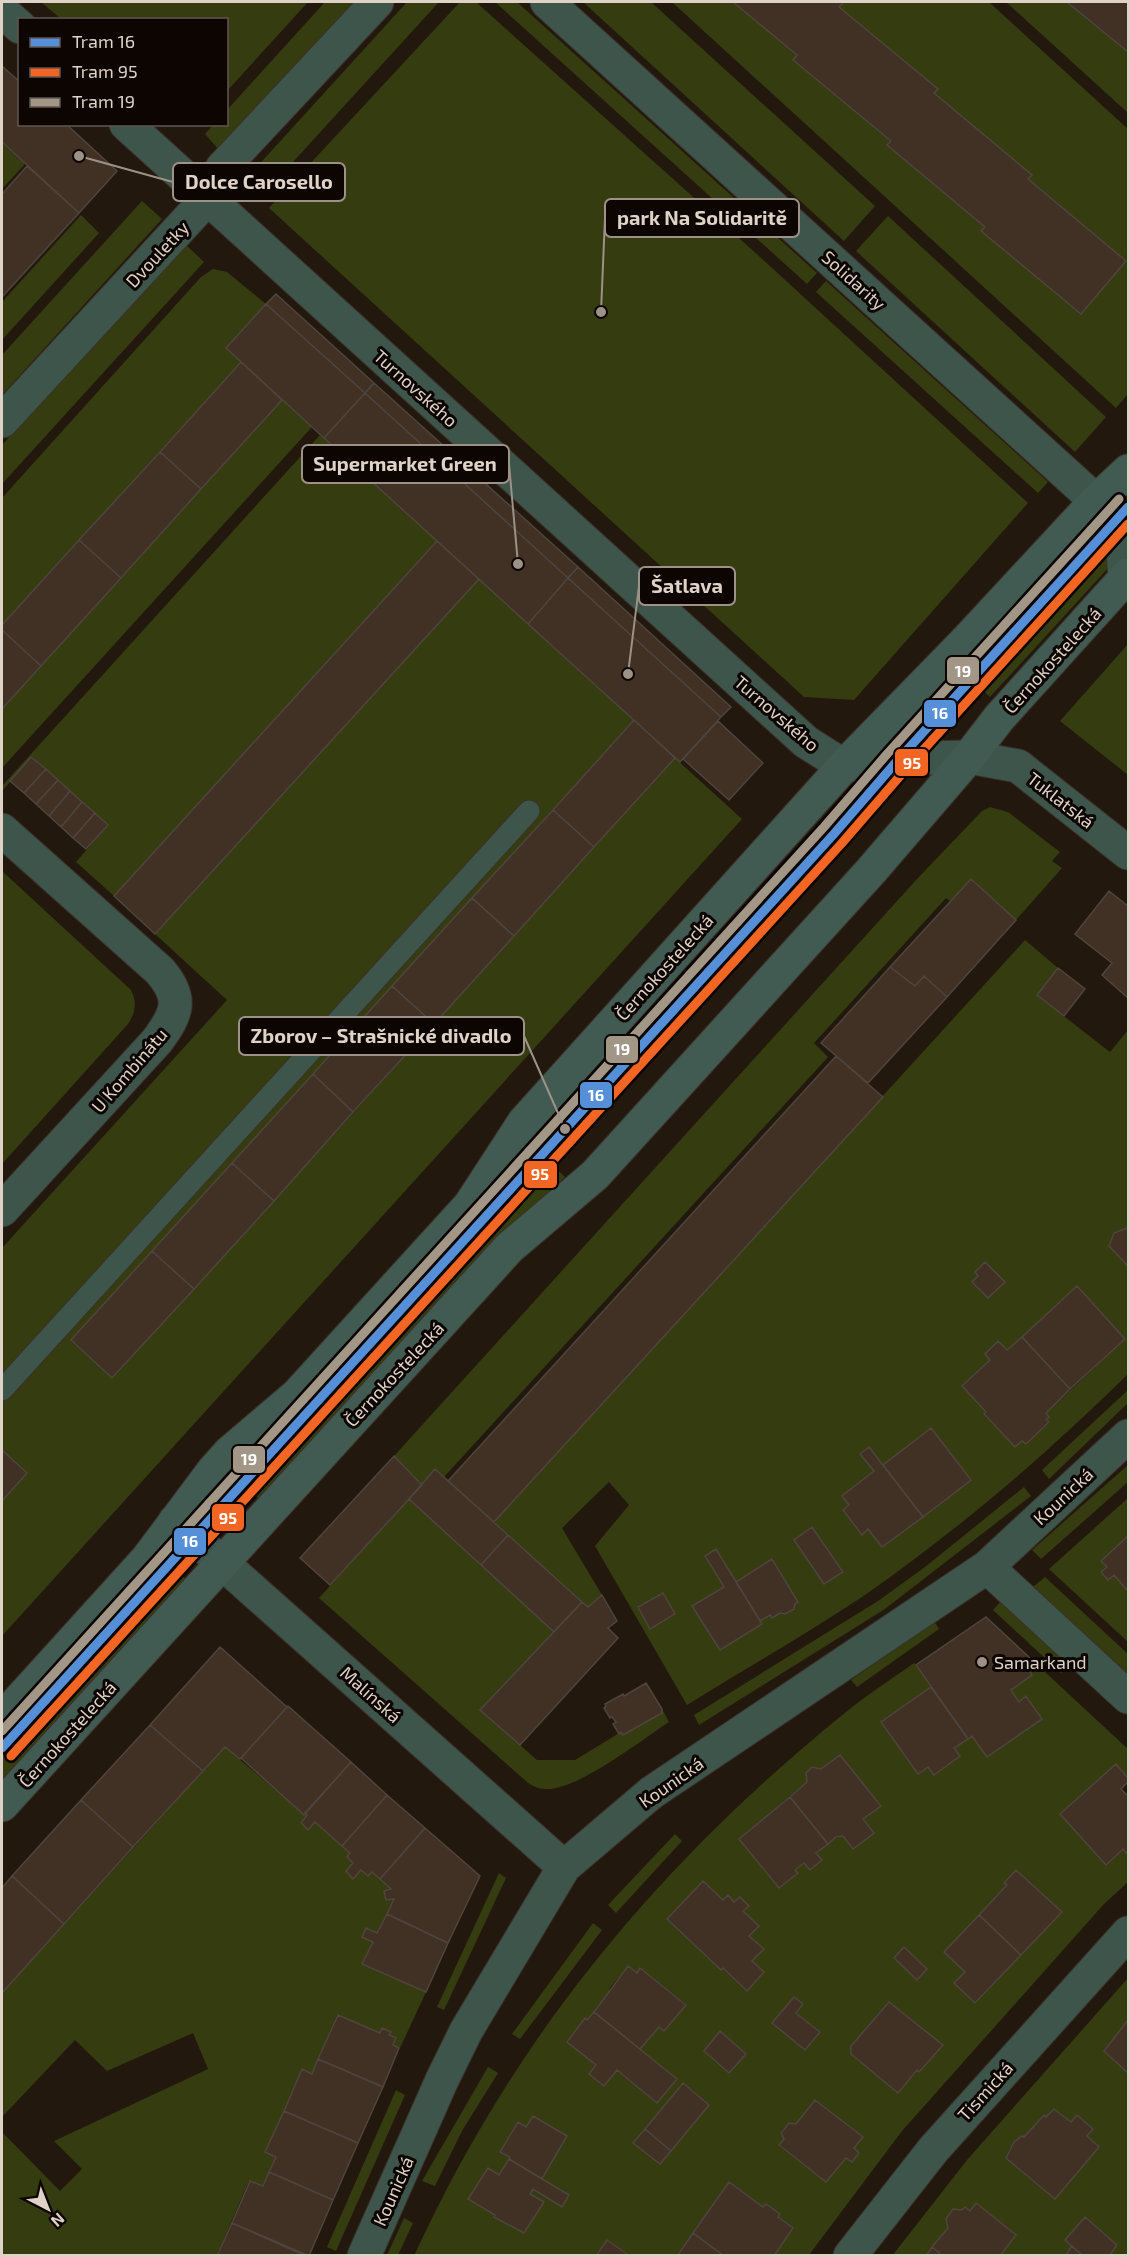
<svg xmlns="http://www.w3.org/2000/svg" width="1130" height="2257" font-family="'Exo 2',sans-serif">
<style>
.green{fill:#353c10;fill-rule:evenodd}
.building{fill:#413124;stroke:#4f453e;stroke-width:1.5}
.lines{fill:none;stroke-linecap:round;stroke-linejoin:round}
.lane-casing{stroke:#3b322a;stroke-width:23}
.street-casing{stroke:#3b322a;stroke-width:35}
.secondary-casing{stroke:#3b322a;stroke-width:35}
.lane{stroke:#3e554c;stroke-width:21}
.street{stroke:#3e554c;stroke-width:33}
.secondary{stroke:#415a52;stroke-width:33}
.tram-1-casing{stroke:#0c0502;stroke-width:14}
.tram-2-casing{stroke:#0c0502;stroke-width:14}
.tram-3-casing{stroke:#0c0502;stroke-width:14}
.tram-1{stroke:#548fd7;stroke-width:9}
.tram-2{stroke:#f26522;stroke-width:9}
.tram-3{stroke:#a29786;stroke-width:9}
.poi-dot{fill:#9d9287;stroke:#0c0502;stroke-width:2}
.labels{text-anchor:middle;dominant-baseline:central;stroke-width:6;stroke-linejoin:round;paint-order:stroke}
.street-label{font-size:18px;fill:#dfd3c8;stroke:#0c0502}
.poi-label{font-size:18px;fill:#dfd3c8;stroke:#0c0502;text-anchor:start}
.leader{fill:none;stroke:#9d9287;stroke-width:2}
.callout-dot{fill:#9d9287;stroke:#0c0502;stroke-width:2}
.callout{fill:#0c0502;stroke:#9d9287;stroke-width:2}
.callout-label{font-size:20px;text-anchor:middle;font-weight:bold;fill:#dfd3c8}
.line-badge{stroke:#0c0502;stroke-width:2}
.badge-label{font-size:16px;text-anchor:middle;font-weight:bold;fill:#fff}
</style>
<rect width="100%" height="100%" fill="#22180e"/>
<path class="green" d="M41,2H308L227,91L226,20L61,19Z
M325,2H357L220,151L205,134L213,125L226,124L227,110Z
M407,2H439L262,196L245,180Z
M460,2H476L760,257L1028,503L854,700L804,697L269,208Z
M495,2H517L817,273L807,284Z
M583,2H651L875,206L844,241Z
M672,2H733L797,55L794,60L891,141L985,227L982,231L1126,261L1028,179L839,7L843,3L841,2H989L1128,129V394L1116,408Z
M1006,2H1067L1128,52V113Z
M2,143L25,164L2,189Z
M142,201L162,219L2,395V355Z
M81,215L99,233L2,340V302Z
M888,216L1106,417L1075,452L856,251Z
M185,244L204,262L2,484V445Z
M213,269L227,272L266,304L226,348L241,362L2,625V498L201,277Z
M826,281L1048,482L1038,493L816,292Z
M282,400L312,427L2,768V709Z
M320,435L437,541L114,896L76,862L108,825L32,757L2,791V786Z
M1095,533L1111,565L990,697L961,671Z
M479,579L634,720L71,1341L113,1378L675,758L742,819L2,1636V1501L27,1473L2,1450V1248L227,1000L155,934Z
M1128,644V775L1060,721Z
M990,807L1008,812L1060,852L1052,861L1062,868L1016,920L971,879L950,901L946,898L814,1043L828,1057L444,1477L435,1469L422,1484L394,1456L917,879L982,811Z
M2,871L131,990C137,1002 136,1012 128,1024L2,1164Z
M1025,940L1058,968L1038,996L1110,1052L1128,1030V1228L1114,1233L1110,1246L1128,1266V1374C1046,1455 957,1531 862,1597C805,1635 745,1669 687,1705L595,1546L629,1505L609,1482L562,1528L602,1595L588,1607L494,1522ZM1077,1287L1125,1339L1046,1413L1049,1416L1046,1419L1049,1423L1026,1444L1022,1441L1015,1447L984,1415L986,1412L962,1386L990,1360L1007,1350ZM931,1428L971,1480L882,1547L868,1529L861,1534L843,1511L849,1505L842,1496L874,1471L860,1454L869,1447L883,1465ZM812,1527L843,1571L825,1584L794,1540ZM716,1549L736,1582L773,1559L798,1602L795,1604L794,1609L785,1614L780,1613L772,1618L770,1615L760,1621L761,1624L720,1650L693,1607L724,1587L705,1556ZM663,1593L675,1615L650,1629L638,1608Z
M528,1143L565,1177L508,1229L260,1500L236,1478L482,1207Z
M1128,1390V1403L1049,1479L1042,1470Z
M1128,1465V1482L1041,1559L1032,1550Z
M1024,1487L1031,1496L885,1609L699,1725L694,1715L878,1601L925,1567Z
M1128,1498V1536L1101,1561L1107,1567L1101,1573L1108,1580L1114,1575L1128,1591V1642L1049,1569Z
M409,1499L554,1632L520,1745L537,1760H575L621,1732L623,1735L661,1713L662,1709L669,1722C643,1739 575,1792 545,1789C539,1789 533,1786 528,1783L319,1598Z
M163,1558L188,1581L2,1786V1736Z
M1045,1577L1128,1654V1674L1033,1587Z
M1003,1599L1072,1662L1061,1673L993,1610Z
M934,1621L939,1629L857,1687L851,1680Z
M1031,1659L1128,1749V1778L1116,1764L1060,1814L1106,1865L1123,1849L1126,1853L1128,1851V1882L1104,1904L902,2131L809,2255H774L793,2228L778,2217L780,2214L766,2204L763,2207L729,2183L677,2255H630L607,2240L596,2255L414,2256C513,2039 657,1866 841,1716C864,1697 890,1680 914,1663L931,1687L918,1774L928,1767L934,1775L960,1756L954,1748L972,1736L987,1757L1042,1719L1026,1696L1019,1702L1011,1690L1032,1675L1025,1664ZM812,1767L821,1769L824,1767L880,1806L863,1819L874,1833L853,1849L843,1836C825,1840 816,1851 810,1870L804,1863L795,1870L797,1874L779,1888L739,1839L803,1785L807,1782L806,1773ZM1016,1870L1062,1912L976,2003L954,1983L965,1972L945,1952L1007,1885L1005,1883ZM703,1881L723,1900L728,1895L734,1902L740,1897L743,1911L759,1926L749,1936L763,1949L752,1961L763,1972L747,1990L667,1919ZM904,1948L927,1969L918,1980L894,1958ZM628,1966L637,1973L640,1968L686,2004L665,2030L659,2027L640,2049L677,2079L657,2103L617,2070L596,2065L567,2042L585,2018L587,2020L611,1991L609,1989ZM794,1997L803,2004L797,2013L820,2032L773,2023ZM889,2003L942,2045L919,2072L917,2070L898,2093L852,2054L851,2045ZM720,2031L746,2054L729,2073L704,2051ZM683,2083L709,2105L660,2164L634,2142ZM815,2100L862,2137L854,2148L859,2153L852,2162L846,2158L826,2182L779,2146L784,2139L781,2132L789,2123L796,2124ZM533,2116L567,2137L530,2194L543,2202L524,2233L494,2217L495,2215L468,2199L488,2168L499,2175L510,2157L500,2151L517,2123L526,2127Z
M225,1747L304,1814L307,1815L301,1823L308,1829L315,1822L350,1853L347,1857L353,1863L346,1871L353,1879L361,1870L368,1876L372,1872L391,1889L386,1900L394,1899L377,1933L367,1928L362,1937L373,1942L426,1992L400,2048L393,2045L396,2039L389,2035L391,2032L382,2028L380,2033L337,2015L312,2074L302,2070L265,2152L276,2157L263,2186L249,2181L217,2255H2V2132L60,2191L82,2169L54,2141L208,2069L193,2033L107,2071L75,2040L2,2117V1993Z
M675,1834L682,1841L616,1913L608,1905Z
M499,1873L506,1878L444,2010L437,2007Z
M593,1923L602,1930L520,2039L512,2034Z
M1128,1978V2020L1104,2050L1128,2073V2255H1109L1117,2245L1085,2218L1072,2246L1065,2255H1000L1016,2235L976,2203L970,2211L965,2207L962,2210L953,2209L946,2219L948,2228L926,2255L892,2256L967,2160ZM1054,2109L1071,2122L1077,2116L1093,2129L1087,2136L1099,2147L1055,2199L1006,2157L1010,2148L1022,2136L1024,2137L1043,2115L1046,2117Z
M488,2067L498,2073L462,2131L435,2186L422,2181Z
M396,2090L405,2095L336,2251L327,2247Z
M404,2218L413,2223L398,2255H387Z"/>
<path class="building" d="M733,2H841L843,3L839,7L938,89L934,93L1032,175L1028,179L1126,261L1081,314L981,231L985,227L887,145L891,141L793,60L797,55Z
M1067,2H1128V52Z
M2,66L20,82V124H66L117,171L79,213L2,142Z
M27,166L79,213L2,297V194Z
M276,294L374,383L365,393L266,304Z
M266,304L365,393L324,438L226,348Z
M241,362L282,400L201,489L160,452Z
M374,383L578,567L568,578L365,393Z
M365,393L568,578L528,624L324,438Z
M160,452L201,489L121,578L79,540Z
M79,540L121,578L41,666L2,630V625Z
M437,541L479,579L155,934L114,896Z
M578,567L731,707L721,717L568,578Z
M568,578L721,717L680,762L528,624Z
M2,630L41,666L2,709Z
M634,720L675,758L594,847L553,810Z
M718,721L763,763L729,800L683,759Z
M31,757L46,769L24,793L10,781Z
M46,769L58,780L36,804L24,793Z
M58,780L70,791L49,816L36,804Z
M70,791L82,802L61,827L49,816Z
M82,802L95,813L73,838L61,827Z
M553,810L594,847L514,936L472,898Z
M95,813L108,825L86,849L73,838Z
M971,879L1016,920L947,997L924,976L915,986L890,967Z
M1109,891L1128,906V998L1102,975L1112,963L1075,934Z
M472,898L514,936L434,1024L392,986Z
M890,967L915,986L924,976L947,997L868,1083L821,1043Z
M1058,968L1085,989L1064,1016L1037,995Z
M392,986L434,1024L353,1112L313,1074Z
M836,1056L883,1097L494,1522L448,1481Z
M313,1074L353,1112L274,1201L232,1163Z
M232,1163L274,1201L194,1289L152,1251Z
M1127,1228H1128V1266L1109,1246L1114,1233Z
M152,1251L194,1289L112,1378L71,1340Z
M985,1262L1005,1282L988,1298L972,1282L978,1276L975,1272Z
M1077,1286L1125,1339L1070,1389L1022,1337Z
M1022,1337L1070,1389L1046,1413L1049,1417L1046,1419L1049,1422L1026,1444L1022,1441L1015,1447L984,1414L986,1412L962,1386L990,1360L985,1354L998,1341L1007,1350Z
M931,1428L971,1480L923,1517L883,1465Z
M869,1447L923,1517L882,1547L868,1529L862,1535L843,1510L849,1505L842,1496L874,1471L860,1454Z
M2,1450L27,1473L2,1501Z
M394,1456L422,1485L330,1585L300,1558Z
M435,1469L508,1535L481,1565L409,1499Z
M812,1527L843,1572L824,1584L794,1540Z
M508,1535L582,1602L554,1632L481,1565Z
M1128,1536V1591L1114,1575L1108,1580L1101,1572L1107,1567L1101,1561Z
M716,1549L762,1624L720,1650L692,1606L724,1587L705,1556Z
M772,1559L798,1602L795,1604L794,1609L785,1614L780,1613L772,1618L770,1615L760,1621L736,1582Z
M663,1593L675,1614L650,1629L638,1607Z
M602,1595L617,1621L608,1628L618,1638L520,1745L480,1710L582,1602L588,1607Z
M986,1617L1031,1659L1025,1664L1032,1675L1011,1690L1019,1702L1026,1696L1042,1719L987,1757L972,1736L968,1739L916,1665Z
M220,1647L287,1707L240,1759L225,1747L203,1771L150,1725Z
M646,1683L662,1709V1713L623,1735L621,1732L619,1734L613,1724L616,1722L612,1717L610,1718L604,1708L606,1706L605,1704L623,1694L624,1696Z
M931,1687L968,1739L954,1748L960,1756L934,1775L928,1767L918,1774L881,1722Z
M288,1706L351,1762L304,1815L241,1758Z
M150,1725L203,1771L133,1847L81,1800Z
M840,1755L881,1806L863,1819L874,1833L853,1849L843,1836L836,1837L828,1844L790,1797L807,1782L806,1773L812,1767L821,1769Z
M351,1762L387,1795L342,1846L315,1822L308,1830L301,1823L307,1815L305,1813Z
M1116,1764L1128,1778V1782L1121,1789L1128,1796V1851L1126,1853L1123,1849L1106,1865L1060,1814Z
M387,1795L425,1828L380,1879L372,1872L368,1876L361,1870L353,1879L346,1871L353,1863L347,1857L350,1853L342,1846Z
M790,1797L828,1844L816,1853L822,1860L810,1870L804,1863L795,1870L798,1873L779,1888L739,1839Z
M81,1800L133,1847L64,1924L12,1876Z
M425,1828L480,1876L448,1943L387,1914L394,1899L386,1900L384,1891L391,1889L380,1879Z
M1016,1870L1062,1912L1021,1955L979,1915L1007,1885L1004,1883Z
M12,1876L64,1924L2,1993V1888Z
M703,1881L723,1900L728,1895L734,1902L740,1897L749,1906L743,1911L759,1926L749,1936L764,1949L752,1961L764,1972L747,1991L723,1968L721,1970L667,1919Z
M387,1914L448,1943L426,1992L362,1964L373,1942L362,1937L366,1928L377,1933Z
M979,1915L1021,1955L975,2003L954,1983L965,1972L944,1952Z
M904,1947L927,1969L917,1980L894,1958Z
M628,1966L637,1973L640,1968L686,2005L664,2031L659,2027L640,2049L594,2012Z
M794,1997L803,2004L796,2013L820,2032L805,2050L772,2023Z
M889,2002L943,2045L919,2072L917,2070L898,2093L851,2054V2046Z
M594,2012L677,2079L657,2103L617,2070L604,2086L589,2074L596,2065L567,2042L585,2018L587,2020Z
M338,2015L380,2033L382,2028L391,2032L389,2035L396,2038L393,2045L399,2048L383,2087L318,2059Z
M1128,2020V2073L1104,2051Z
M720,2031L746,2054L729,2073L704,2051Z
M318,2059L383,2087L358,2143L284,2111L302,2069L312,2074Z
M683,2083L709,2105L671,2151L645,2129Z
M815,2100L863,2137L854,2148L859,2153L852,2162L846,2158L826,2182L779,2145L784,2139L781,2133L789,2123L796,2124Z
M1054,2109L1071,2122L1077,2115L1093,2129L1087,2136L1099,2147L1055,2199L1006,2158L1014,2142L1022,2136L1024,2137L1044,2115L1046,2117Z
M284,2111L358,2143L333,2200L269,2172L276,2157L265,2152Z
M533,2116L567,2136L543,2177L540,2178L509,2159L510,2157L500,2152L518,2122L526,2127Z
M645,2129L671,2151L660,2164L633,2143Z
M509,2159L569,2195L562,2207L533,2189L530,2194L544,2202L524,2233L494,2217L495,2215L468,2199L488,2168L499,2175Z
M269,2172L333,2200L309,2256L232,2223L250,2181L263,2186Z
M729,2182L763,2207L766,2204L780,2214L778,2217L793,2228L774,2256H724L693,2233Z
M976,2203L1016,2235L1000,2256H943L932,2247L948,2228L946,2219L953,2209L962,2210L965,2207L970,2211Z
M1085,2217L1117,2245L1109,2256H1083L1065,2240Z
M232,2223L306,2256H217Z
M693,2233L724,2256H677Z
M607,2240L630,2256H596Z
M1072,2246L1083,2256H1065Z
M932,2247L943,2256H926Z"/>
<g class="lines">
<g class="lane-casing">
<path id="lane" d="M2,1390L529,811"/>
</g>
<g class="street-casing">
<path id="street" d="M547,2L1096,501L1116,521L1122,540L1125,579
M2,11L20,27
M126,124L806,742L844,766L924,758L969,757L1018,766L1128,853
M2,421L207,199L222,168L377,2
M2,830L160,971C184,999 177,1014 157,1041L2,1210
M175,1521L564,1867
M987,1567L1128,1697
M364,2256L442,2080L466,2031L564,1867L651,1793L987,1567L1128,1436
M850,2256L933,2150L1128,1933"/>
</g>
<g class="secondary-casing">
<path id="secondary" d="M2,1719L148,1558L213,1471L230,1452L297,1395L470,1205L524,1122L844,766L968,639L1096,501L1128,471
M2,1805L509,1248L595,1175L871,871L969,757L999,718L1128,575"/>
</g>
<use href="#lane" class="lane"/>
<use href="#street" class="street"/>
<use href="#secondary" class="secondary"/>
<g class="tram-1-casing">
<path id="tram-1" d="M2,1748L833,835L897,761L1128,507"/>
</g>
<g class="tram-2-casing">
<path id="tram-2" d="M11,1756L842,843L906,769L1128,524"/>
</g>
<g class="tram-3-casing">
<path id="tram-3" d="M2,1731L824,827L888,753L1119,499"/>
</g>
<use href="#tram-1" class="tram-1"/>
<use href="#tram-2" class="tram-2"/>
<use href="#tram-3" class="tram-3"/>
</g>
<circle class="poi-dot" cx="982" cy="1662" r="6"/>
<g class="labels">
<g class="street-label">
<text transform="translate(157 254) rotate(-47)">Dvouletky</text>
<text transform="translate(854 280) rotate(42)">Solidarity</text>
<text transform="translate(416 388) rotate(42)">Turnovského</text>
<text transform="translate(1052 660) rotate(-48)">Černokostelecká</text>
<text transform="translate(777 713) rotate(41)">Turnovského</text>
<text transform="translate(1061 800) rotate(38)">Tuklatská</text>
<text transform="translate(664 967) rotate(-48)">Černokostelecká</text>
<text transform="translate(129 1070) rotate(-49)">U Kombinátu</text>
<text transform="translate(394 1374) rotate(-47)">Černokostelecká</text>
<text transform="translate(1063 1496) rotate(-43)">Kounická</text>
<text transform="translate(371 1694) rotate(42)">Malínská</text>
<text transform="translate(67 1734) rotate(-48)">Černokostelecká</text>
<text transform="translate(671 1782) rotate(-35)">Kounická</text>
<text transform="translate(985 2091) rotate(-48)">Tismická</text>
<text transform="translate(393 2191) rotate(-66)">Kounická</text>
</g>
<g class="poi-label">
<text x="994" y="1662">Samarkand</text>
</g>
</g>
<path class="leader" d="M79 156L173 182M601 312L605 218M518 564L509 464M628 674L639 586M565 1129L524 1036"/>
<g class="callout-dot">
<circle cx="79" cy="156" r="6"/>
<circle cx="601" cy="312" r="6"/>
<circle cx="518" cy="564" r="6"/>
<circle cx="628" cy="674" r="6"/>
<circle cx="565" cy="1129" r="6"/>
</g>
<g class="callout">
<rect x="173" y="163" width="172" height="38" rx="6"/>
<rect x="605" y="199" width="194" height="38" rx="6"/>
<rect x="302" y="445" width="207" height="38" rx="6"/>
<rect x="639" y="567" width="96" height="38" rx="6"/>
<rect x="239" y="1017" width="285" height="38" rx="6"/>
</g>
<g class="callout-label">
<text x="259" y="189">Dolce Carosello</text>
<text x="702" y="225">park Na Solidaritě</text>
<text x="405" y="471">Supermarket Green</text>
<text x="687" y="593">Šatlava</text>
<text x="381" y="1043">Zborov – Strašnické divadlo</text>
</g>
<g class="line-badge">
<rect x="946" y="656" width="34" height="29" rx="6" fill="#a29786"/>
<rect x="923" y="699" width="34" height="29" rx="6" fill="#548fd7"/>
<rect x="894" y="748" width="35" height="29" rx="6" fill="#f26522"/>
<rect x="605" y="1035" width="34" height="29" rx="6" fill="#a29786"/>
<rect x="579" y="1081" width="34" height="28" rx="6" fill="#548fd7"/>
<rect x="523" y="1160" width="35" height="29" rx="6" fill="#f26522"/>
<rect x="232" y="1445" width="34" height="29" rx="6" fill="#a29786"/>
<rect x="211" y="1503" width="34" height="29" rx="6" fill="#f26522"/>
<rect x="173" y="1527" width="34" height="29" rx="6" fill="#548fd7"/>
</g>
<g class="badge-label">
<text x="963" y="677">19</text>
<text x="940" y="719">16</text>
<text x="912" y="769">95</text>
<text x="622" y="1055">19</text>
<text x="596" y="1101">16</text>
<text x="540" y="1180">95</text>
<text x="249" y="1465">19</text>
<text x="228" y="1524">95</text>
<text x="190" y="1547">16</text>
</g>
<rect width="1130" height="2257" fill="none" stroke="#dfd3c8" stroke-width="6"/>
<rect x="18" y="18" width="210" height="108" fill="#0c0502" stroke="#605751" stroke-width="1.5"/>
<rect x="30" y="38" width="30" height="9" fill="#548fd7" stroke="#605751" stroke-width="1.5"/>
<text x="72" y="48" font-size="18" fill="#dfd3c8">Tram 16</text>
<rect x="30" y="68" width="30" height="9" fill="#f26522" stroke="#605751" stroke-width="1.5"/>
<text x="72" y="78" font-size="18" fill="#dfd3c8">Tram 95</text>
<rect x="30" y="98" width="30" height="9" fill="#a29786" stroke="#605751" stroke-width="1.5"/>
<text x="72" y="108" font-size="18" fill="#dfd3c8">Tram 19</text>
<g transform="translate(48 2209) rotate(138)" stroke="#0c0502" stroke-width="4.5" paint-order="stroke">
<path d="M0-4.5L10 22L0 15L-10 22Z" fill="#dfd3c8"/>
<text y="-9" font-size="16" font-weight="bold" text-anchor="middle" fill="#dfd3c8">N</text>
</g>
</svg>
